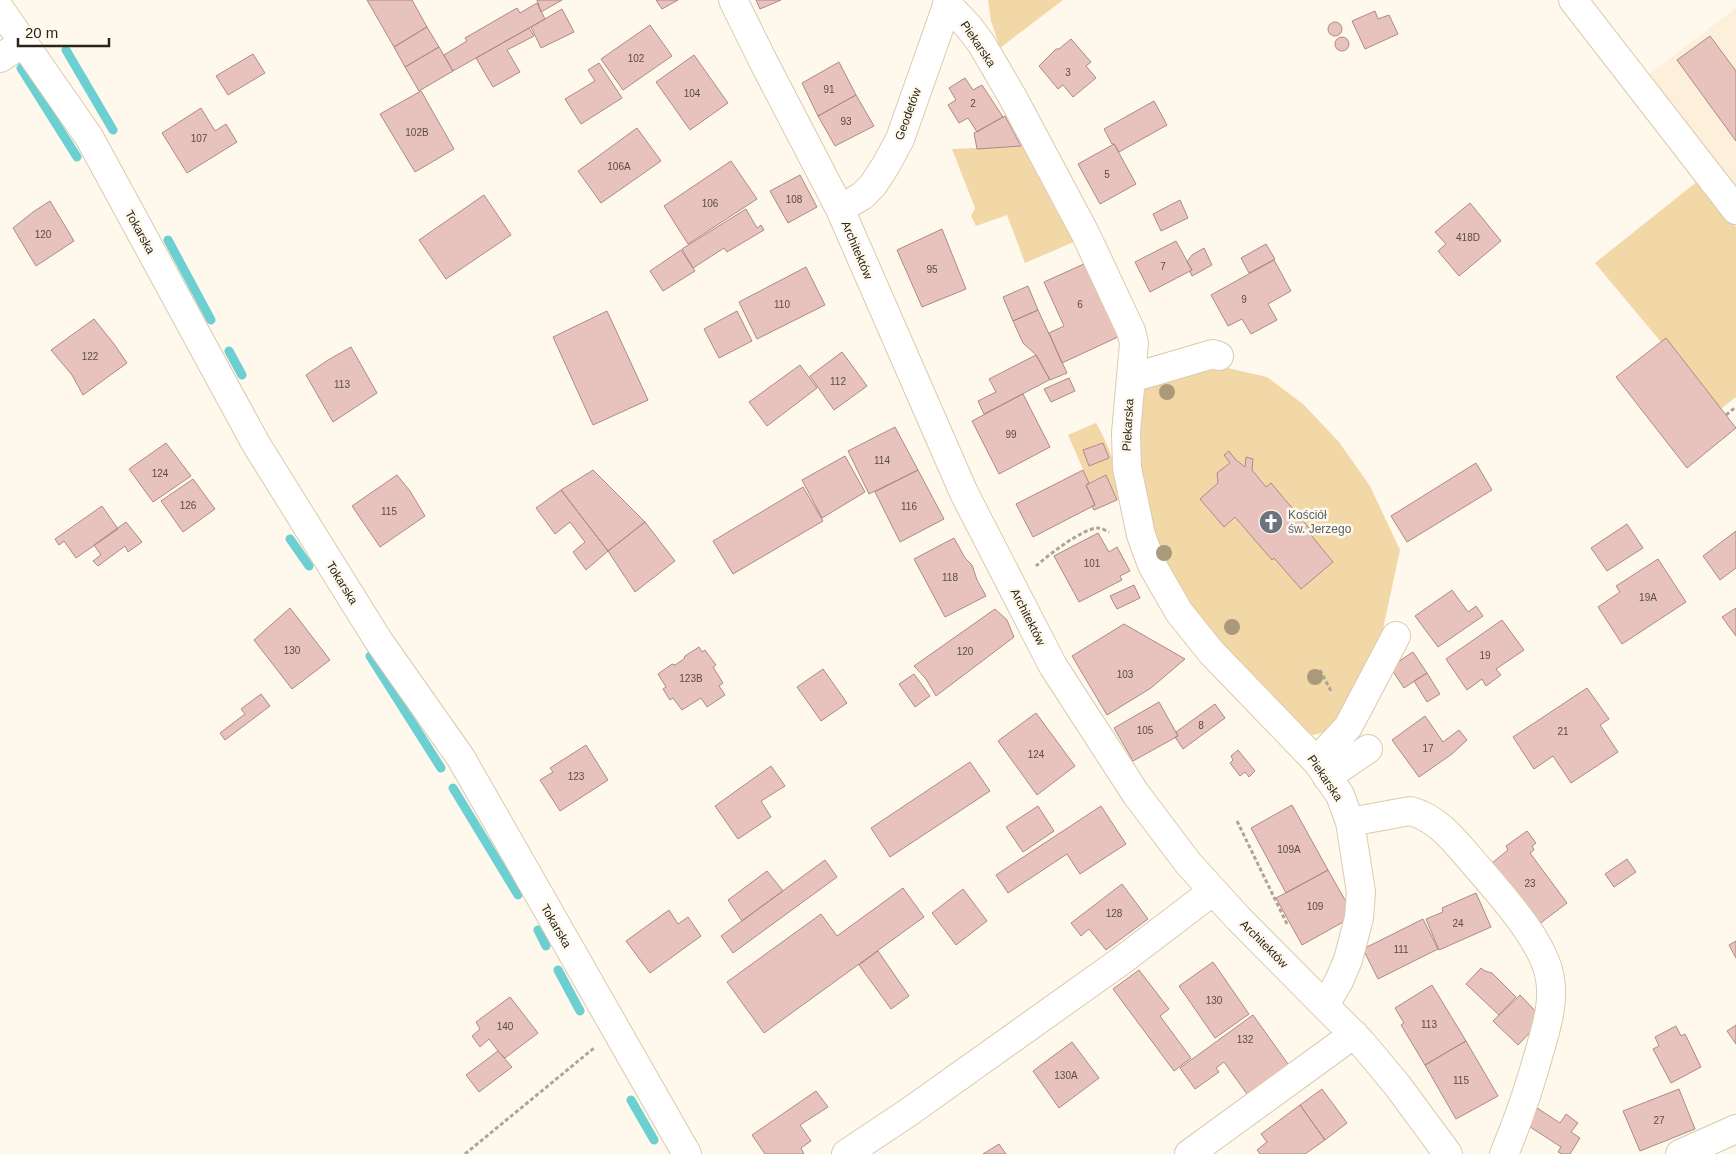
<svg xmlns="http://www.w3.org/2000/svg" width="1736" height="1154" font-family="Arial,sans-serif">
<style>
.built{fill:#fcf0da}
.green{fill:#f2d7a7}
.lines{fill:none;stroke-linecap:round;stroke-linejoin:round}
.stream{stroke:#6ccfd1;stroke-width:9}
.building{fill:#e8c3bd;stroke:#ad8a85}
.minor-casing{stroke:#dbcaad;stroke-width:30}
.path{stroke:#aca599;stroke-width:3;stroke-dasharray:4 2.5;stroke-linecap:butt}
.minor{stroke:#fff;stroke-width:28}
.tree{fill:#ab9a7a}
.labels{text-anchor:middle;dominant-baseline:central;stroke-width:5;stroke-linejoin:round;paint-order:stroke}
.number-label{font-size:10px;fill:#5a4c41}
.street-label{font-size:12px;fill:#2a2418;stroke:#fff8ec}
.worship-label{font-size:12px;fill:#5b616d;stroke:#fff8ec;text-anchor:start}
</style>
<rect width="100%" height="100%" fill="#fff8ec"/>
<path class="built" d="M1736,8V188L1648,75Z"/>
<path class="green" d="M988,0H1063L1000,48L991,21Z
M1022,146L1060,218L1076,241L1025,263L1007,215L976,226L971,216L975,208L952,149Z
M1699,180L1736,227V397L1721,409L1661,342L1595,263Z
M1209,362L1223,367L1267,377L1303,404L1339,442L1370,486L1400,550L1383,629L1374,661L1341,717L1325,732L1313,735L1292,720L1198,620L1169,576L1150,525L1135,467L1137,413L1147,383Z
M1096,423C1110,446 1116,470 1123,496L1117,500L1106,475L1089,483L1068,435Z"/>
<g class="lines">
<path class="stream" d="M66,50L113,130
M21,68L77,157
M168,240L211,320
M229,351L242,375
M290,539L309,566
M370,656L441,768
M453,788L518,895
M538,930L546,946
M558,970L580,1011
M631,1100L654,1140"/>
</g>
<path class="building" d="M367,0H412L427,27L394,47Z
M537,0H562L541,12Z
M656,0H678L662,9Z
M756,0H781L760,9Z
M537,3L545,19L453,71L444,55L467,41L465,38L517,8L520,13Z
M562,9L574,32L541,48L531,27Z
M1375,11L1378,19L1389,15L1398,34L1365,49L1352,21Z
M1328 29a7 7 0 1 1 14 0a7 7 0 1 1-14 0Z
M650,25L672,56L623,90L601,59Z
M427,27L439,47L405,67L394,47Z
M529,28L534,36L507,50L520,72L493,87L476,58Z
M1710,36L1736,71V141L1677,60Z
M1335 44a7 7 0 1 1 14 0a7 7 0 1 1-14 0Z
M1071,39L1091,62L1086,66L1096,78L1073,97L1063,85L1058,89L1039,66L1056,49H1059Z
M439,47L453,71L419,91L405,67Z
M253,54L265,73L228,95L216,76Z
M694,55L728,103L690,130L656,82Z
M839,62L856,95L818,116L802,83Z
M599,63L622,98L581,124L565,99L595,81L588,70Z
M965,78L973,90L982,85L1003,117L977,132L968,118L959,123L948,105L956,100L949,88Z
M421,91L454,149L415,172L380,114Z
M856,95L874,126L835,146L818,116Z
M1154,101L1167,125L1119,152L1114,144H1112L1104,129Z
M201,108L215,131L226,124L237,142L187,173L162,133Z
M1005,116L1021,146L977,149L974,133Z
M637,128L661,161L601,203L578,171Z
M1114,144L1136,184L1100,204L1078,164Z
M731,161L757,199L688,244L664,206Z
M800,175L817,207L788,223L770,191Z
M484,195L511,235L446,279L419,240Z
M1180,200L1188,218L1161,231L1153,214Z
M50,201L74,241L36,266L13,228L33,212Z
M1470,203L1501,241L1459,276L1438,251L1446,244L1435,232Z
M746,209L757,228L761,225L764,230L727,252L724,248L693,268L682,249Z
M942,229L966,289L922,307L897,250Z
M1176,241L1192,270L1150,292L1135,262Z
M1266,244L1275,259L1249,273L1241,258Z
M1204,248L1212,265L1192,276L1190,272L1192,270L1187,262L1192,255Z
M681,250L695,271L663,291L650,271Z
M1274,260L1291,291L1268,304L1277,320L1251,334L1242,319L1228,326L1211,295Z
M1086,263L1120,336L1062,363L1049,333L1064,326L1044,282Z
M806,267L825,305L757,339L739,302Z
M1028,286L1038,310L1013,321L1003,297Z
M1038,310L1067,373L1050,380L1036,355L1023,343L1013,321Z
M607,311L648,400L593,425L553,337Z
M737,311L752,341L719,358L704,329Z
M94,319L114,344L127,363L83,395L72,375L51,350Z
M1666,338L1736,428L1687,468L1616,377Z
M351,347L377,393L333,422L306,375L328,360Z
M842,352L867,386L834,410L810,376Z
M1036,355L1049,378V380L984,414L978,401L996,392L989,379Z
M800,365L817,388L767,426L749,402Z
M1069,378L1075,391L1051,402L1044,389Z
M1023,394L1050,447L999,474L972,421Z
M895,427L918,470L869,494L848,451Z
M166,443L191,476L153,502L129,469Z
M1103,443L1109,458L1089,466L1083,450Z
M1229,451L1235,459L1245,467L1246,457L1253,459L1252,470L1266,487L1271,483L1309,528L1307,530L1333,562L1301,589L1274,558L1272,560L1235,517L1224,527L1200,499L1218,483L1217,473L1230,463L1224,455Z
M845,456L865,492L822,518L802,480Z
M1476,463L1492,490L1407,542L1391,516Z
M593,470L645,522L608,551L561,490Z
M918,470L944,519L900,542L875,492Z
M1083,470L1089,483L1086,485L1095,505L1033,537L1016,504Z
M397,475L410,491L425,516L380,547L352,506Z
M1106,475L1117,500L1094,510L1092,506L1095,505L1086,485Z
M193,479L215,509L183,532L161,501Z
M803,487L823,521L733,574L713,541Z
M561,490L608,551L586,570L573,552L585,542L570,522L555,534L536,508Z
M102,506L118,529L76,558L64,541L59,545L55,539Z
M126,522L142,542L128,552L125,546L98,566L93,561L101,555L94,545Z
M645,522L675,561L635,592L608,551Z
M1627,524L1643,548L1607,571L1591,548Z
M1736,531V568L1720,580L1703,556Z
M1098,533L1109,552L1117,547L1130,571L1120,576L1122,580L1079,602L1054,556Z
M954,538L965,558L972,565L977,580L986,596L945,617L914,559Z
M1658,559L1686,602L1622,644L1598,607L1620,592L1616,586Z
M1134,585L1140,598L1117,609L1110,596Z
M1452,590L1468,612L1476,606L1483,616L1438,647L1415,616Z
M290,608L330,660L292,689L254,640Z
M1736,608V636L1722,617Z
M995,609L1007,620L1014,637L936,696L926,679L914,666Z
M1502,620L1524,650L1496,669L1501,675L1486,686L1482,679L1467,690L1446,659Z
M1124,624L1185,659L1151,688L1107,715L1072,656Z
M699,647L702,652L705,650L716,665L713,667L723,683L719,686L725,695L707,707L701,698L682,710L673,698L670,700L663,689L666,687L658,674L672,664L675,665L684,659L685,656Z
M1413,652L1427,673L1404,688L1390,667Z
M823,669L847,703L821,721L797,687Z
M1427,673L1440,694L1427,702L1414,681Z
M914,674L930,696L915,707L899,684Z
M1587,688L1609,719L1600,725L1618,752L1571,783L1553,756L1534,769L1513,737Z
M261,694L270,706L225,740L220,733L245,714L241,709Z
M1159,702L1178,736L1133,761L1114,728Z
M1215,704L1225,718L1183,749L1175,737L1178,736L1176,732Z
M1036,713L1075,766L1037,795L998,741Z
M1425,716L1443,742L1459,730L1467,740L1452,754L1419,777L1392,740Z
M586,745L608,780L560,811L540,780L553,772L550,768Z
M1238,750L1255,771L1249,777L1245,772L1240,776L1230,763L1233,760L1231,756Z
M970,762L990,791L890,857L871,828Z
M771,766L785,786L761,801L771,817L738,839L715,806Z
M1292,805L1328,870L1286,893L1251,828Z
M1038,806L1054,831L1023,852L1006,827Z
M1101,806L1126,844L1080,874L1067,854L1008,893L996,875Z
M1527,831L1536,843L1532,846L1534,850L1530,853L1567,903L1538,925L1492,863L1508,850L1506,846Z
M1627,859L1636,872L1614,887L1605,874Z
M825,860L837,877L733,953L721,936Z
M1328,870L1354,916L1302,945L1276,898Z
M767,871L783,891L742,921L728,900Z
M1122,884L1148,919L1106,950L1089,929L1081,936L1071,923Z
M903,888L924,917L764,1033L727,982L821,914L837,936Z
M963,889L987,921L956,945L932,913Z
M1476,893L1491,927L1439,950L1426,919L1443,912L1442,908Z
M669,910L678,924L688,917L701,936L650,973L626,941Z
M1423,919L1438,949L1378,979L1363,949Z
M1736,941V958L1729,945Z
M878,951L909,996L891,1009L859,965Z
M1213,962L1249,1014L1215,1038L1179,986Z
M1481,968L1485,971L1492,973L1516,997L1499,1015L1466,984Z
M1139,970L1169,1009L1160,1016L1191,1058L1174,1071L1113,989Z
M1432,985L1466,1041L1425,1065L1401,1025L1404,1023L1395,1008Z
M1520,995L1543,1019L1518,1045L1493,1021Z
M510,997L538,1033L505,1058L498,1051L489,1039L480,1047L472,1036L480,1029L476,1022Z
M1253,1015L1293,1071L1252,1101L1224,1062L1216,1068L1219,1072L1195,1089L1180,1068Z
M1736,1025V1044L1727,1031Z
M1676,1026L1681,1036L1685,1034L1701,1067L1671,1083L1653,1049L1659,1046L1655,1037Z
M1466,1041L1498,1096L1456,1119L1425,1065Z
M1072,1042L1099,1078L1059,1108L1033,1071Z
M498,1051L512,1067L479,1092L466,1075Z
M1322,1089L1347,1123L1325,1140L1300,1105Z
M1679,1089L1695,1129L1640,1151L1623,1111Z
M816,1091L828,1107L800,1125L811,1141L801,1148L804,1154H765L752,1135Z
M1531,1104L1560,1123L1566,1114L1578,1123L1571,1132L1580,1138L1570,1154H1562L1558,1152L1561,1147L1524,1123Z
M1300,1105L1325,1140L1305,1154H1260L1257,1150L1267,1142L1261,1134Z
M999,1144L1006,1154H983Z"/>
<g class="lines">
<g class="minor-casing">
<path id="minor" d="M733,0L763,61L840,209L964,493L1053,666L1136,794L1188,863L1238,918L1362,1043L1397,1085L1448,1154
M1573,0L1736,210
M947,4L968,26L981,43L1012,96L1085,233L1131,331L1134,343L1126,433L1127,468L1141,535L1152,565L1179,612L1211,652L1318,763L1340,795L1350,822L1361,892L1359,918L1348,960L1339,981L1325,1005
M0,9L89,137L256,444L378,640L461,758L687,1154
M0,58L24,42
M840,209L862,196L873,185L886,165L900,139L949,0
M1131,378L1213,354L1219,356
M1316,761L1348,727L1396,636
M1327,777L1368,749
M1350,822L1410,811C1440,818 1459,847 1479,869C1502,896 1545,943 1550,979C1554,1002 1547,1025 1541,1046C1531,1083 1519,1119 1504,1154
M846,1154L909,1112L1121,961L1213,891
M1189,1154L1354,1034
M1680,1154L1736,1129"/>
</g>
<path class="path" d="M1726,415L1736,407
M1036,566C1047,556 1083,528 1098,528C1102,528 1106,531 1109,532
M1320,670L1332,693
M1237,821L1287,924
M465,1154L594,1048"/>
<use href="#minor" class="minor"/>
</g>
<g class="tree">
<circle cx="1167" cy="392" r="8"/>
<circle cx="1164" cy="553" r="8"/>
<circle cx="1232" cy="627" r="8"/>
<circle cx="1315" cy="677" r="8"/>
</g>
<defs>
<g id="church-disc" transform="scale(1.25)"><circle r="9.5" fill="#6b7280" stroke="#fff8ec"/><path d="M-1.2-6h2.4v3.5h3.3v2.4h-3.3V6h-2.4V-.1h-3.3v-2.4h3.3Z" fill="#fff"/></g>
</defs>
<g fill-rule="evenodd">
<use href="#church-disc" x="1271" y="522"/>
</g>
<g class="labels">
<g class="number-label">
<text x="636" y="58">102</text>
<text x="1068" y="72">3</text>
<text x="829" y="89">91</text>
<text x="692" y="93">104</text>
<text x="973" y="103">2</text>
<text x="846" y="121">93</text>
<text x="417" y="132">102B</text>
<text x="199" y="138">107</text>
<text x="619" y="166">106A</text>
<text x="1107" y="174">5</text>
<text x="794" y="199">108</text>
<text x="710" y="203">106</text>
<text x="43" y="234">120</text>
<text x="1468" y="237">418D</text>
<text x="1163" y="266">7</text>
<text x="932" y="269">95</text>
<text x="1244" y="299">9</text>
<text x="782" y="304">110</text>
<text x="1080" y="304">6</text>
<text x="90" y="356">122</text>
<text x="838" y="381">112</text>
<text x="342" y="384">113</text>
<text x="1011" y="434">99</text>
<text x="882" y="460">114</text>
<text x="160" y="473">124</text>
<text x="188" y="505">126</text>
<text x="909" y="506">116</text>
<text x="389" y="511">115</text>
<text x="1092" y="563">101</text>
<text x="950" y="577">118</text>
<text x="1648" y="597">19A</text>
<text x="292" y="650">130</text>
<text x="965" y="651">120</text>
<text x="1485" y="655">19</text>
<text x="1125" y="674">103</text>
<text x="691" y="678">123B</text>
<text x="1201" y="725">8</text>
<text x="1145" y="730">105</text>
<text x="1563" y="731">21</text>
<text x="1428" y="748">17</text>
<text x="1036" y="754">124</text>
<text x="576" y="776">123</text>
<text x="1289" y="849">109A</text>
<text x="1530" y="883">23</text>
<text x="1315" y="906">109</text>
<text x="1114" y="913">128</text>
<text x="1458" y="923">24</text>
<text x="1401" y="949">111</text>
<text x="1214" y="1000">130</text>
<text x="1429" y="1024">113</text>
<text x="505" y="1026">140</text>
<text x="1245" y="1039">132</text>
<text x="1066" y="1075">130A</text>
<text x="1461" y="1080">115</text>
<text x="1659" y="1120">27</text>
</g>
<g class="street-label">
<text transform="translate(978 44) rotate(56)">Piekarska</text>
<text transform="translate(908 114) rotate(-70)">Geodetów</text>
<text transform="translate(140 232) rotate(61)">Tokarska</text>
<text transform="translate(857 250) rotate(67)">Architektów</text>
<text transform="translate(1128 425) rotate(-87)">Piekarska</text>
<text transform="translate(342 583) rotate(58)">Tokarska</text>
<text transform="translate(1028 617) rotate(63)">Architektów</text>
<text transform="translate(1325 778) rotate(56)">Piekarska</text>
<text transform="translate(556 926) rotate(60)">Tokarska</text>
<text transform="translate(1264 944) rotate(45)">Architektów</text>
</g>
<g class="worship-label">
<text x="1288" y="515">Kościół<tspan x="1288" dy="14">św. Jerzego</tspan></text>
</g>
</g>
<path d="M18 38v8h91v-8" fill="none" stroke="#2a2418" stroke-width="2.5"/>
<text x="25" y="38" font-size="15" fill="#2a2418" stroke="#fff8ec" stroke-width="4" paint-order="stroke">20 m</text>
</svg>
